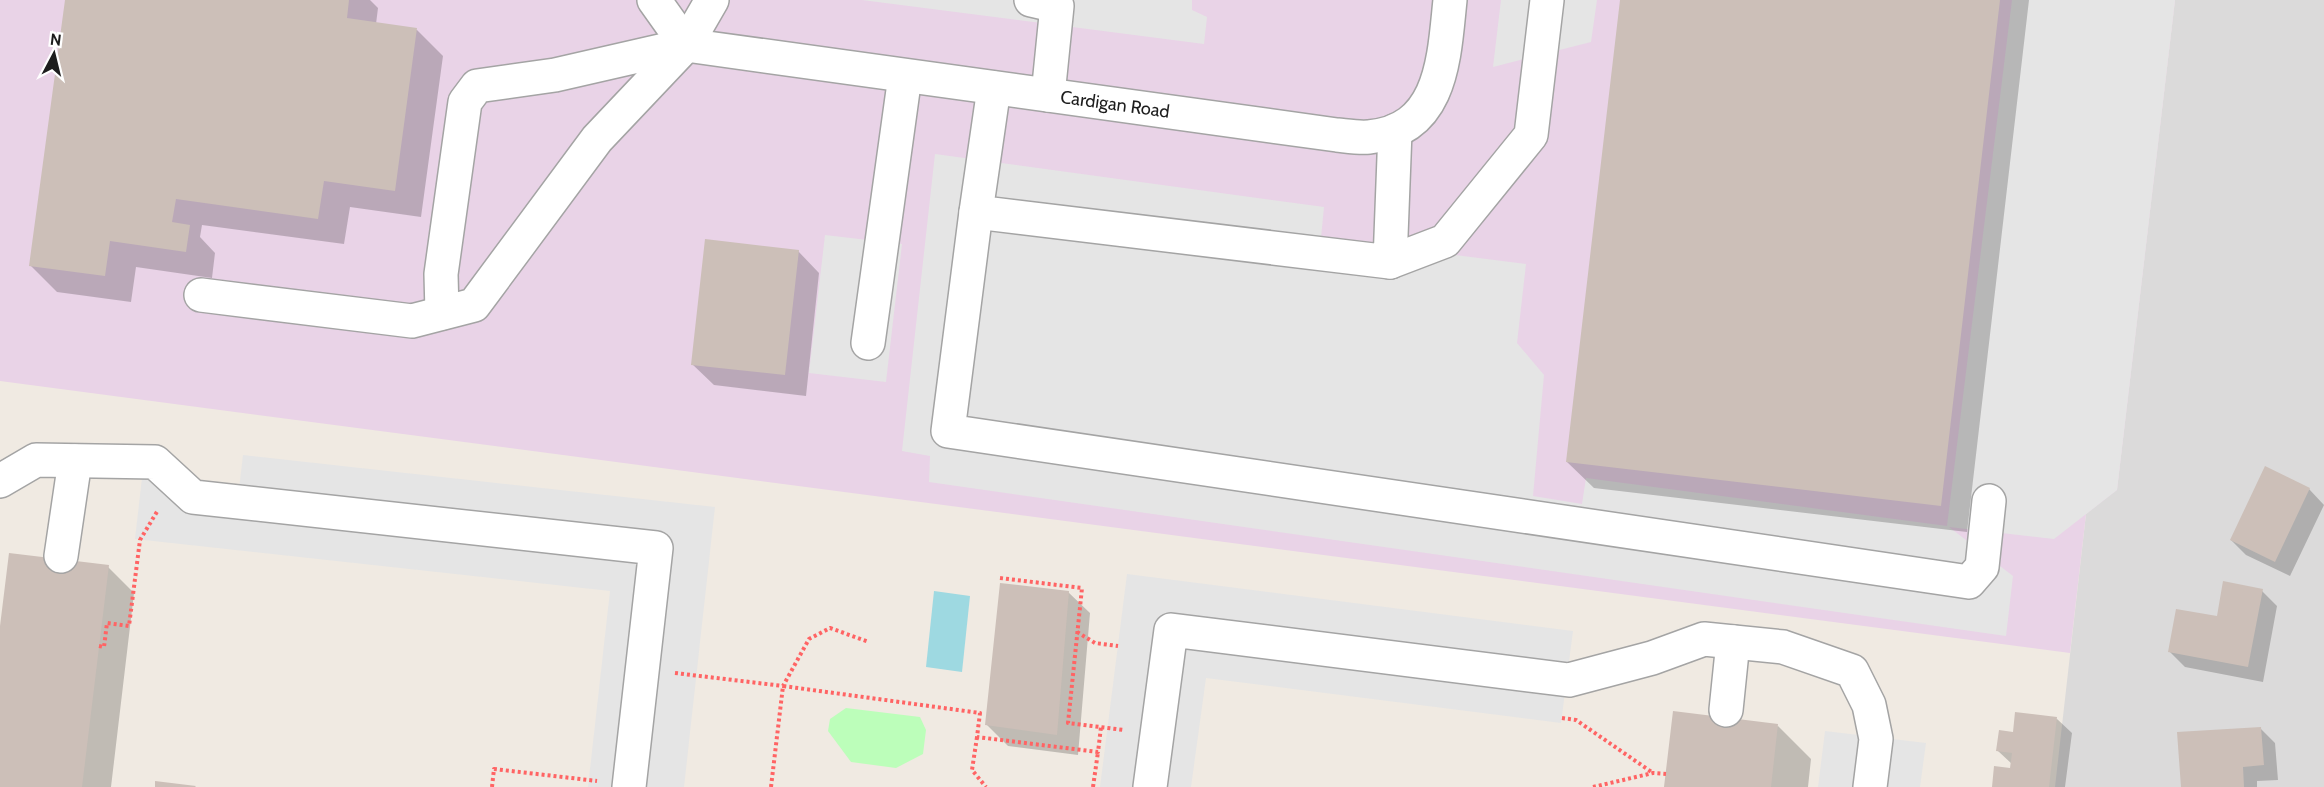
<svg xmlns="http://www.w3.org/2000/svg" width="2324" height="787" font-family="Cabin,sans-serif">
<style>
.residential{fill:#dbdada}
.industrial{fill:#e9d3e7}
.park{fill:#bcfeba}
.parking{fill:#e5e5e5}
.water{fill:#9ed9e1}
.shadow{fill:#0003}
.building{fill:#ccbfb8}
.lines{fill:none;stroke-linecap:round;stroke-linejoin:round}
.minor-casing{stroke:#a4a4a4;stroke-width:36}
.path{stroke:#ff6464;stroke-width:4;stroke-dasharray:3 3;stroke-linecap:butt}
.minor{stroke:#fff;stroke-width:33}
.labels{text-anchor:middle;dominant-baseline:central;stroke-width:4.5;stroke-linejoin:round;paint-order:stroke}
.street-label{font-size:18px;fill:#1d1d1d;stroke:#fff}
</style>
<rect width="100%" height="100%" fill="#f0eae2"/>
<path class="residential" d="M2175,0H2324V787H2055L2086,514L2117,489Z"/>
<path class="industrial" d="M0,0H2175L2117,490L2086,514L2070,653L0,381Z"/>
<path class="park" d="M846,708L920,717L926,730L923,754L896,768L851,762L828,731L830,719Z"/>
<path class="parking" d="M862,0H1192V10L1207,17L1204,44Z
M1501,0H1597L1591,42L1493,67Z
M2012,0H2175L2117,490L2054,539L1949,527L2013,576L2006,636L929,482L930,456L902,451L935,154L1324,207L1321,238L1526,264L1517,343L1544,375L1533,496L1582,504L1586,478L1947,526Z
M825,235L902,244L886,382L809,373Z
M243,455L715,507L684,787H588L610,591L135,539L142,478L239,489Z
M1127,574L1573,631L1561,723L1206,678L1191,787H1100Z
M1825,731L1926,743L1920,787H1818Z"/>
<path class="water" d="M934,591L970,596L962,672L926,667Z"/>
<path class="shadow" d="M67,0H370L378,8L376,24L417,30L443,56L421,217L350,207L344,244L202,225L200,237L215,253L212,278L136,267L131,302L57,292L30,265Z
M1621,0H2029L1967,532L1594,488L1567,462Z
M798,251L819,273L806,396L714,385L692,364Z
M2309,489L2324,505L2290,576L2246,555L2231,540Z
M108,567L134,593L111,787H0V639Z
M2262,591L2277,606L2263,682L2185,667L2170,652L2218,618Z
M1068,592L1090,613L1078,755L1008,746L986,724Z
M2057,719L2072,733L2065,787H1993L2011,770L2012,764L1998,751L2014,733Z
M1778,726L1811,759L1808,787H1666Z
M2260,728L2275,743L2278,780L2257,781V787H2183Z"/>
<path class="building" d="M65,0H349L347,18L417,28L395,191L324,181L318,219L176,199L172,222L190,225L186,252L110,241L105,276L29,266Z
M1620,0H2000L1941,506L1566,462Z
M705,239L799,250L785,375L691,365Z
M2265,466L2310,488L2275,562L2230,540Z
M9,553L109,565L82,787H0V626Z
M2223,581L2263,589L2248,667L2168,652L2176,609L2217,616Z
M1000,583L1069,591L1057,735L985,725Z
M1673,711L1778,724L1771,787H1664Z
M2015,712L2057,717L2049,787H1992L1994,766L2010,768L2012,753L1996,751L1999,730L2013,732Z
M2261,727L2264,765L2243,767L2244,787H2181L2177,732Z
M155,781L196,786L195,787H155Z"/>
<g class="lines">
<g class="minor-casing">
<g id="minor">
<path d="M654,0L686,45"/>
<path d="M1031,0L1057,6L1048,95"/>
<path d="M994,88L976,212L1390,262L1395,131"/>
<path d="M976,212L948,431L1969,582L1982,567L1989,501"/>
<path d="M1390,262L1445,241L1531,135L1547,0"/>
<path d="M201,295L412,321L474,305L597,139L686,45L712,0"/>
<path id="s1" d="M442,313L441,274L465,102L477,86L555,75L686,45L1337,135C1347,136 1359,138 1369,137C1443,130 1444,57 1450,0"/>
<path d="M868,343L905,76"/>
<path d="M0,481L36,460L155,462L193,497L656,548L629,787"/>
<path d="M61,556L75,461"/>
<path d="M1726,710L1733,642"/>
<path d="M1150,787L1171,630L1569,680L1652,658L1704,639L1783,647L1852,671L1869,705L1876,739L1870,787"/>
</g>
</g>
<path class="path" d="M1000,578L1082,588L1068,723L1124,730
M1077,632L1095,643L1118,646
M99,646L104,647L107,623L129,626L140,540L158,510
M675,673L783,686L809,639L830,628L869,642
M1562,718L1576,720L1653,773
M977,737L972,770L986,787
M492,787L494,769L597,781
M771,787L783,686L980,713L977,737L1098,752L1101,727
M1093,787L1098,752
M1593,787L1653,773L1666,774"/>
<use href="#minor" class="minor"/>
</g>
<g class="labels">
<g class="street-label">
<text stroke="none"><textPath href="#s1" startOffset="879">Cardigan Road</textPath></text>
</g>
</g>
<g transform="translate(54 54) rotate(7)" stroke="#ffffff" stroke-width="4.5" paint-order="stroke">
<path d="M0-4.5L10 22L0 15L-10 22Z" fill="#1d1d1d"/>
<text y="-9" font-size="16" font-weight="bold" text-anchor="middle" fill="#1d1d1d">N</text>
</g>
</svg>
